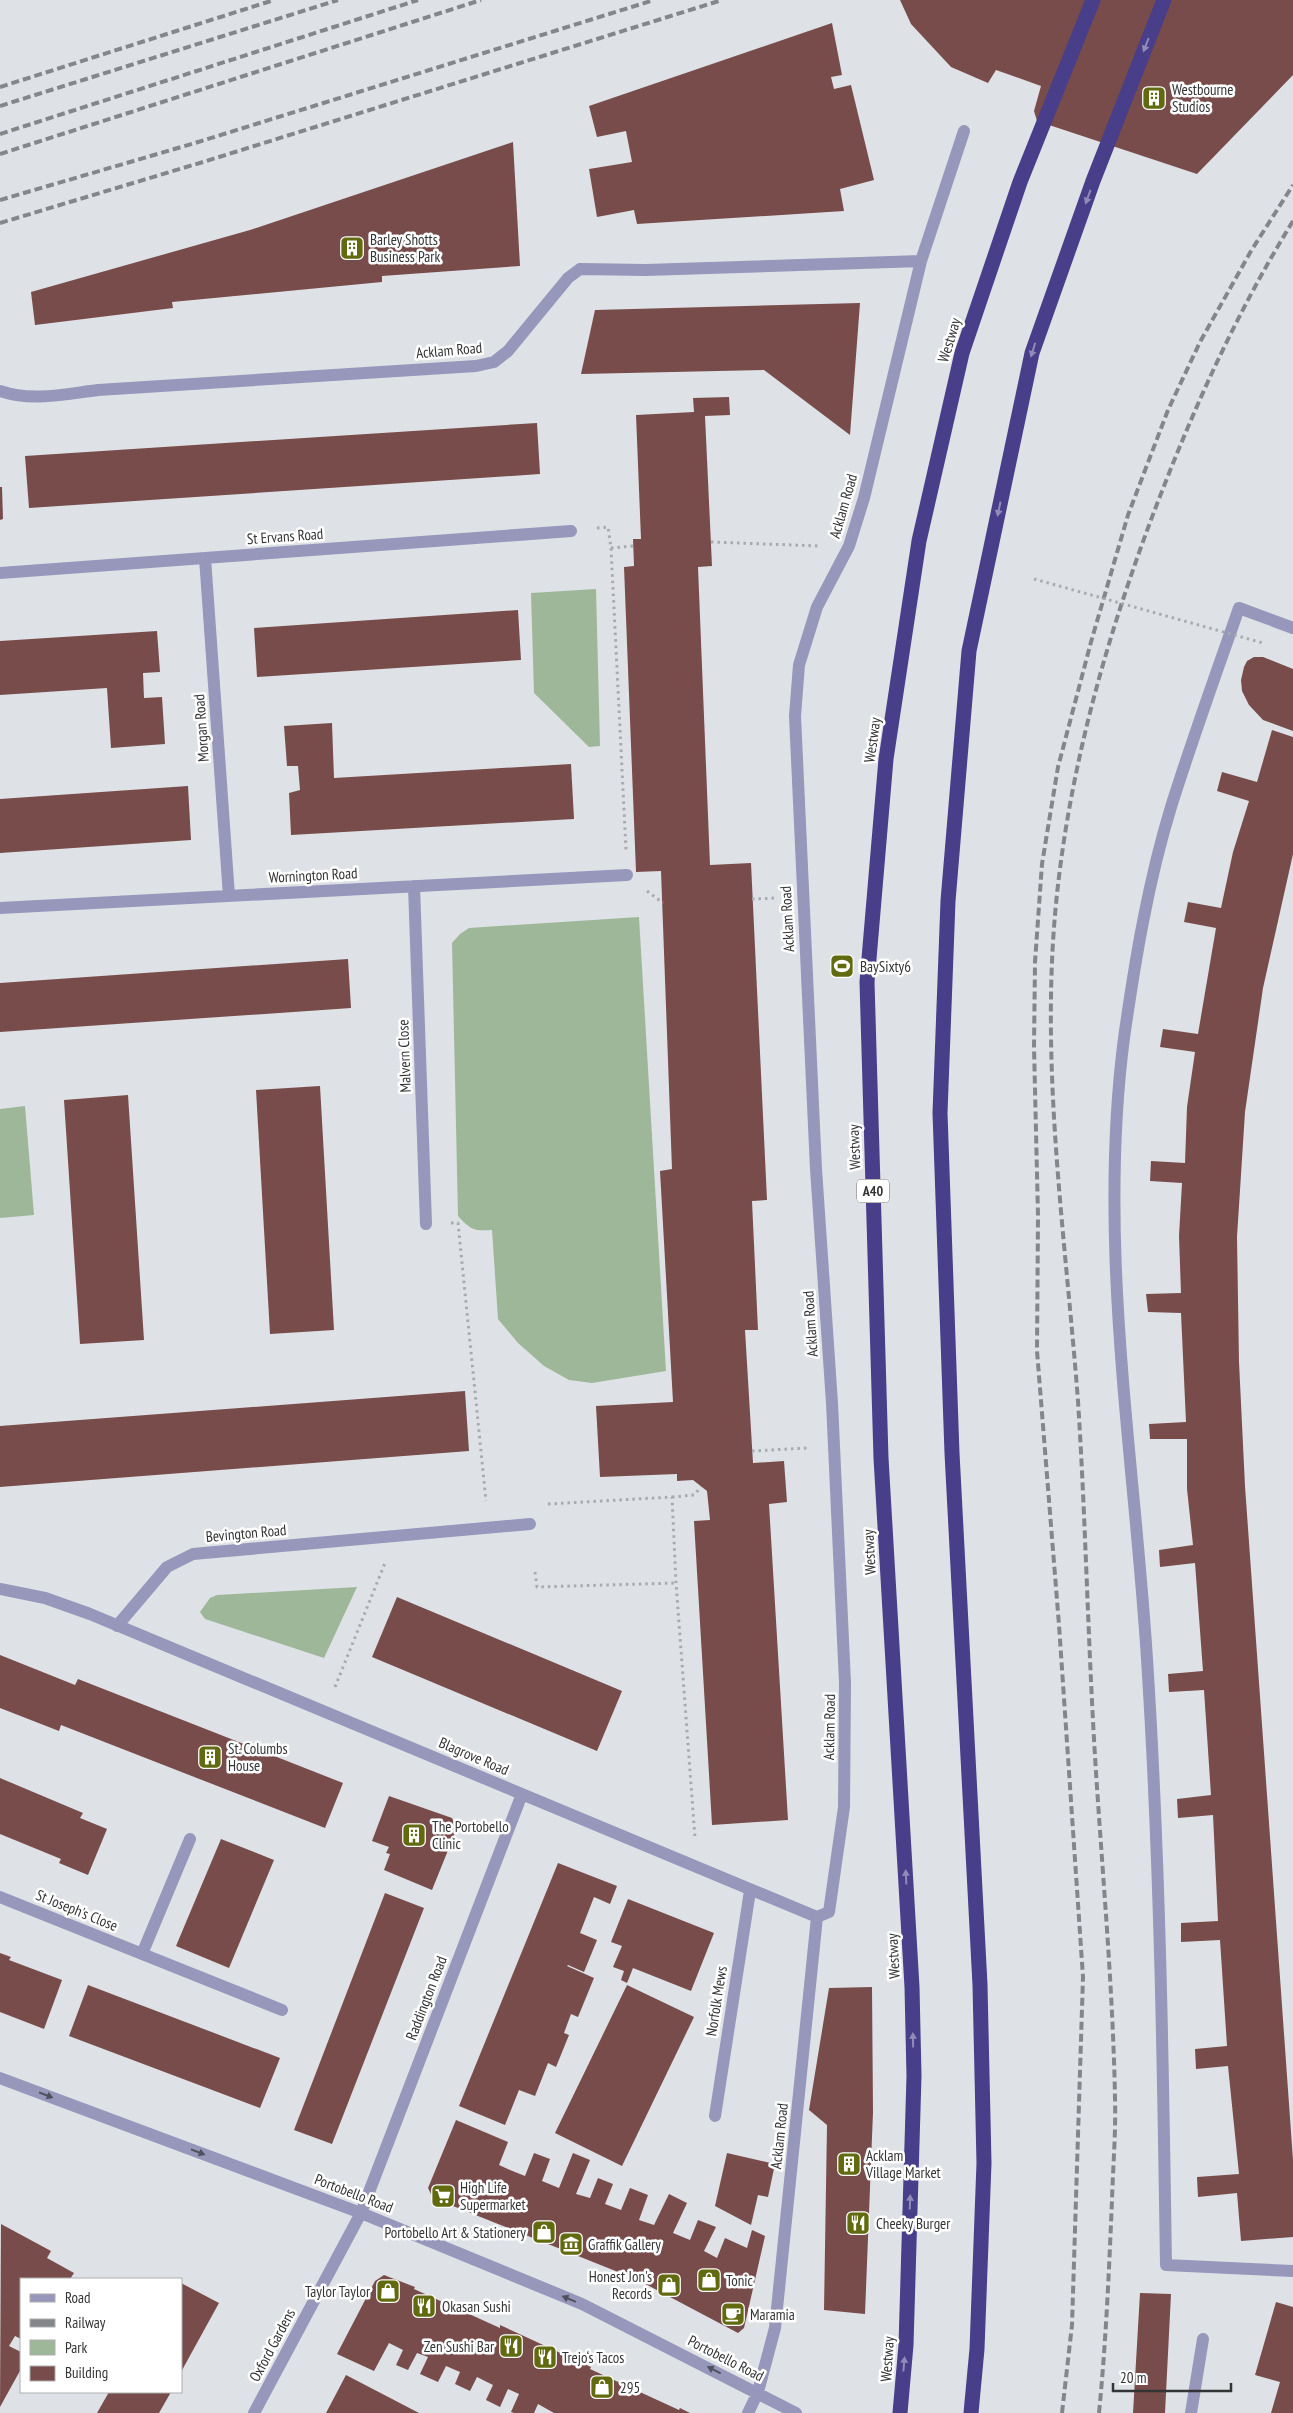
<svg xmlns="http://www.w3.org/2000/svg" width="1293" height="2413" font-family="'PT Sans Narrow',sans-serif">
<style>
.green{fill:#9eb799}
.building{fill:#784c4b}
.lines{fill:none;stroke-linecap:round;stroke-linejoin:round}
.path{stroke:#a8abae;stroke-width:3;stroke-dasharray:2.5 4;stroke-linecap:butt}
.lane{stroke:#9796bb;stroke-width:12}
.street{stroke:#9796bb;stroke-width:12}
.rail{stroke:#848689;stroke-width:4;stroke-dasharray:8 4;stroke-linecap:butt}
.path-bridge{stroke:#a8abae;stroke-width:3;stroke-dasharray:2.5 4;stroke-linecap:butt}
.highway-bridge{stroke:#483e89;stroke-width:15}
.oneway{fill:#918bb8}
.oneway2{fill:#51515e}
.labels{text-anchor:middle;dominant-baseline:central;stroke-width:5;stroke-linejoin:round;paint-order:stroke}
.shield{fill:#fff;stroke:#707172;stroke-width:1}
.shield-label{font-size:14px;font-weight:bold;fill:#333436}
.poi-label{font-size:15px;fill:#333436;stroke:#fff;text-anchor:start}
.street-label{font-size:15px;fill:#333436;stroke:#fff}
</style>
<rect width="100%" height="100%" fill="#dee2e6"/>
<path class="green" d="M596,589L600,746L589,747L534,693L531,593Z
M639,917L666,1371L592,1383L569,1380L544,1366L518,1343L498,1319L492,1230C473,1231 471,1230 458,1216L452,943L460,934L469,928Z
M25,1106L34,1215L0,1218V1109Z
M357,1587L324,1658L205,1619L200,1612L210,1598L217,1595Z"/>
<path class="building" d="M900,0H1293V75L1197,174L1037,121L1034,111L1041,86L996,70L988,83L951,67L911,24Z
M832,23L842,75L831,77L834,89L851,85L874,180L840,189L844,211L637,224L634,210L597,217L589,169L632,162L626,131L597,137L589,106Z
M513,142L520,266L382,276V282L172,302L173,308L35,325L31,292L250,230Z
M860,303L850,435L764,370L581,374L595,310Z
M729,397L730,415L705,416L712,566L698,567L710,865L751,863L767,1200L752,1201L758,1330H745L753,1463L784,1461L787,1502L769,1504L788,1820L712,1825L694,1521L710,1520L707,1491L693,1480L677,1481V1474L600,1477L596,1406L673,1402L660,1171L672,1169L661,871L636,872L624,567L634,566L633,539H641L636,415L694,412L693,398Z
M537,423L540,474L29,508L25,456Z
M0,487H2L3,519L0,520Z
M518,610L521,660L257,677L254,628Z
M157,631L160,672L143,673L144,698L162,697L165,744L111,748L107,688L0,695V641Z
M1254,657H1263L1293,669V731L1263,720L1249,705L1242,691L1241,680L1244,667L1247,661Z
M332,723L334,778L571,764L574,819L291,835L289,793L300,790L298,766H287L284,726Z
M1272,730L1293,737V854L1263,988L1245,1112L1237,1237L1239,1362L1245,1486L1293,2160V2237L1241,2241L1237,2193L1198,2197L1197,2177L1239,2174L1228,2066L1196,2069L1195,2049L1227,2046L1220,1940L1181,1942V1923L1218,1921L1213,1815L1178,1818L1177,1799L1211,1795L1204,1690L1169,1692L1168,1674L1203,1671L1195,1563L1160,1567L1159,1550L1193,1545L1187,1489V1439H1150L1149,1424L1186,1422L1181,1313L1148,1312L1146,1294L1181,1293L1179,1236L1182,1183L1150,1181L1151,1161L1185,1163L1187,1107L1195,1052L1160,1047L1163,1029L1198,1034L1216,928L1184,922L1188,902L1221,908L1233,852L1249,801L1217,791L1222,772L1257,782Z
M188,786L191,840L0,853V799Z
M348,959L351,1008L0,1032V983Z
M320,1086L334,1330L270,1334L256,1090Z
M128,1095L144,1340L80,1344L64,1100Z
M465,1391L469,1451L0,1487V1426Z
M397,1597L622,1691L597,1751L372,1657Z
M0,1655L75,1685L78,1679L343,1783L325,1828L61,1725L59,1731L0,1708Z
M0,1778L83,1813L80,1818L107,1829L88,1875L59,1863L61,1859L0,1834Z
M389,1796L452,1818L457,1828L432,1890L384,1870L390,1854L386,1853L389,1847L372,1841Z
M221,1839L274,1860L229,1968L176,1946Z
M558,1863L617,1886L610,1904L594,1897L580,1933L597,1940L584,1972L568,1965L567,1966L594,1978L578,2017L571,2014L564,2033L569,2035L556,2067L548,2063L535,2096L519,2090L505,2125L459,2106Z
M385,1893L424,1908L332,2144L294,2130Z
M628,1899L714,1933L691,1991L633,1968L627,1983L621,1980L624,1971L613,1967L622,1946L611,1942Z
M0,1953L11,1957L9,1960L62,1980L44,2029L0,2012Z
M88,1985L280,2058L260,2108L69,2036Z
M627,1985L694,2017L622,2166L555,2133Z
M872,1987L873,2112L865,2314L824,2310L827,2125L809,2110L829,1988Z
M456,2120L508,2142L499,2165L510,2170L525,2176L534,2153L550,2159L542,2181L559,2188L573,2153L590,2160L576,2194L590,2198L598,2178L613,2184L605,2204L621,2210L630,2188L648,2195L639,2220L654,2225L669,2194L687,2203L673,2233L690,2240L698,2220L716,2227L704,2251L717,2258L725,2238L747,2248L752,2230L765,2236L744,2328L738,2333L619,2270L618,2272L433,2198L428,2188Z
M727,2153L775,2164L768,2197L758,2195L751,2225L715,2206Z
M1,2224L51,2251L47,2258L74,2273L70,2279H21V2339L15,2336L9,2346L21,2352V2369L0,2407Z
M384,2275L415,2287L414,2289L500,2328V2325L591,2367L590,2369L679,2410L680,2408L690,2413H554L538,2404L534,2413H514L511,2412L519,2394L508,2389L500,2407L486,2400L493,2385L477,2377L470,2391L455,2384L460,2372L446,2366L438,2382L420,2374L428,2357L417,2353L408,2370L396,2365L403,2350L389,2343L374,2371L337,2354L375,2281Z
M181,2283L219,2303L181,2372Z
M1140,2293L1171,2294L1165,2413H1133Z
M1276,2302L1293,2307V2413H1271L1280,2382L1255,2375Z
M346,2375L419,2413H326Z
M109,2392H171L159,2413H97Z"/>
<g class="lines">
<path class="path" d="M597,528L608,527L611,548L626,850
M711,542L820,546
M611,548L633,546
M1034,579L1059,586
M647,891L663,903
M752,899L777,898
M451,1223H458L486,1501
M752,1451L807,1448
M672,1497L694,1495L701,1487
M548,1504L672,1497L676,1583L695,1838
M535,1572L537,1587L676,1583
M335,1687L385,1563"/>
<path class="lane" d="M1293,628L1239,608C1216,674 1192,740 1171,807C1148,882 1135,961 1124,1038C1097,1245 1134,1453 1147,1659C1160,1861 1163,2063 1166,2265L1293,2271
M715,2116L750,1891
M1191,2413L1203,2339"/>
<path class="street" d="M0,391C32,402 65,394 98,390L476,366L494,362L508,351L568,278L580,269L646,270L921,261
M205,558L229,896
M0,573L571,531
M414,886L426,1224
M0,908L627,875
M0,1589L45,1598L90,1614L817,1917
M117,1626L167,1567L193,1554L530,1524
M0,1897L282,2010
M817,1917L829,1912L844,1807L845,1683L832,1403L816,1169L795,716L799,665L817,607L849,546L864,498L921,261L964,131
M142,1954L190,1839
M0,2078L361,2213L582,2304L796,2413
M254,2413L361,2213L522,1794
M748,2413L758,2392L775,2328L817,1917"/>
<path class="rail" d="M0,87L274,0
M0,106L338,0
M0,134L418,0
M0,154L481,0
M0,200L195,143L654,0
M0,223L203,162L722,0
M1062,2413L1072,2325L1083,1977L1059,1625L1037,1351L1038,1216L1034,1047L1035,962L1042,864L1058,767L1091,642L1128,515L1168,410L1200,342L1251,251L1293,185
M1099,2413C1106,2342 1109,2271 1112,2200C1113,2166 1116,2132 1115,2098C1113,1990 1103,1881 1096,1772C1088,1649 1086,1525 1078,1401C1065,1230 1038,1056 1058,885C1073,754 1110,627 1157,504C1195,405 1237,312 1293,221"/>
<path class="path-bridge" d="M1059,586L1263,643"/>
<path class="highway-bridge" d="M900,2413L906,2345L914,2076L912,1987L881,1458L867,982L886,759L919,541L962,353L1020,182L1093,0
M971,2413L977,2349L984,2163L980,1985L952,1453L940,1113L948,901L969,651L1032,353L1093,181L1164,0"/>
</g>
<defs><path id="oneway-solid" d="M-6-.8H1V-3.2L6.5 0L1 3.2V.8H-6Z" transform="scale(1.25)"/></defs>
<g class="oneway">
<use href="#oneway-solid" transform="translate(1146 45) rotate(111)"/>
<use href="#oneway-solid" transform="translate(1088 197) rotate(110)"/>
<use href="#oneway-solid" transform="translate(1033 350) rotate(107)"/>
<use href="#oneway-solid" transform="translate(999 509) rotate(102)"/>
<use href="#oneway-solid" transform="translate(906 1877) rotate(-93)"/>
<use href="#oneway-solid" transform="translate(913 2040) rotate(-91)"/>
<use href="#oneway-solid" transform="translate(910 2202) rotate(-88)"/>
<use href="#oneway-solid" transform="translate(904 2364) rotate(-85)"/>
</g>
<g class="oneway2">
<use href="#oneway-solid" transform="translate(46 2095) rotate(21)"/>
<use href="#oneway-solid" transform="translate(198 2152) rotate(21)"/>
<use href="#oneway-solid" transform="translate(569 2299) rotate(-157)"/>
<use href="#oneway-solid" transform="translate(714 2370) rotate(-153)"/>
</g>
<defs>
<g id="building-square" transform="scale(1.25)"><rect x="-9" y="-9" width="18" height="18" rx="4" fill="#616a0f" stroke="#fff"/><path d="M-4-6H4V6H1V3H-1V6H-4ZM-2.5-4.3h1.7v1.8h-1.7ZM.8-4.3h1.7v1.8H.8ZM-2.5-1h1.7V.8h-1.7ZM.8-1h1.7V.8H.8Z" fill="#fff"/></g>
<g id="stadium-square" transform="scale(1.25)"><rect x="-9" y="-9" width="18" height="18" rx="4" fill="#616a0f" stroke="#fff"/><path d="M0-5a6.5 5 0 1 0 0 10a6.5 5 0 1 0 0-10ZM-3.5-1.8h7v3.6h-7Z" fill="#fff"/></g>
<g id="supermarket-square" transform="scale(1.25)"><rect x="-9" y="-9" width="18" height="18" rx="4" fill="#616a0f" stroke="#fff"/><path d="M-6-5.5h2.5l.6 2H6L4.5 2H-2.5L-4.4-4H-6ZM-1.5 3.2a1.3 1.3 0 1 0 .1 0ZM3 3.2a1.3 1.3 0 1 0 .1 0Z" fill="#fff"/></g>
<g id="restaurant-square" transform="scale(1.25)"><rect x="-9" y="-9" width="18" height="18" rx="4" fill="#616a0f" stroke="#fff"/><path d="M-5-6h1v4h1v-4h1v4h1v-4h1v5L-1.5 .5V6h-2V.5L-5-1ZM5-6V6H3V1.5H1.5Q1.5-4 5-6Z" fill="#fff"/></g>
<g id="shop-square" transform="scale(1.25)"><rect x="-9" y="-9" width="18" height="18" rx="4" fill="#616a0f" stroke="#fff"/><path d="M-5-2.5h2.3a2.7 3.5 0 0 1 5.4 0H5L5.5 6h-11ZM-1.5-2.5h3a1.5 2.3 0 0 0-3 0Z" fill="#fff"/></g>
<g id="museum-square" transform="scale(1.25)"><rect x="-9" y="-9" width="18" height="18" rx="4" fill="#616a0f" stroke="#fff"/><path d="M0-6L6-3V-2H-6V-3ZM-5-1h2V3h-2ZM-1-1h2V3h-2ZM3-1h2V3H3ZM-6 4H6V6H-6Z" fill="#fff"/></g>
<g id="cafe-square" transform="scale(1.25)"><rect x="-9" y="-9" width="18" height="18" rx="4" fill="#616a0f" stroke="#fff"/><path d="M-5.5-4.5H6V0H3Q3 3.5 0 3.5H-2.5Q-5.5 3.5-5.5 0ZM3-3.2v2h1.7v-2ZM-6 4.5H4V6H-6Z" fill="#fff"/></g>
</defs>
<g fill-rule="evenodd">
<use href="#building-square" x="1154" y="98"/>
<use href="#building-square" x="352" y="248"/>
<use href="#stadium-square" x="842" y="966"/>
<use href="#building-square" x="210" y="1757"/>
<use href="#building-square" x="414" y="1835"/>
<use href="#building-square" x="849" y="2164"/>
<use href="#supermarket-square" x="443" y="2196"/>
<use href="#restaurant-square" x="858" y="2223"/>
<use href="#shop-square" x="544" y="2232"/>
<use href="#museum-square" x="571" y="2244"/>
<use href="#shop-square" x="709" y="2280"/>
<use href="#shop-square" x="669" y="2285"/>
<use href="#shop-square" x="388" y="2291"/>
<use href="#restaurant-square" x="424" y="2306"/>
<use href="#cafe-square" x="733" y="2314"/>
<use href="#restaurant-square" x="511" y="2346"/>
<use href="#restaurant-square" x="545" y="2357"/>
<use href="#shop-square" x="602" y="2387"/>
</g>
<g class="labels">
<rect class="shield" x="857" y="1179.5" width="32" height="23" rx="4"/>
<g class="shield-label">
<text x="873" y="1191">A40</text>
</g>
<g class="poi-label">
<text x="1172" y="89">Westbourne<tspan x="1172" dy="17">Studios</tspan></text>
<text x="370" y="239">Barley Shotts<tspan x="370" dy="17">Business Park</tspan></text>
<text x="860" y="966">BaySixty6</text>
<text x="228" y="1748">St. Columbs<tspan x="228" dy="17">House</tspan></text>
<text x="432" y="1826">The Portobello<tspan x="432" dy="17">Clinic</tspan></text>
<text x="866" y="2155">Acklam<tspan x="866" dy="17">Village Market</tspan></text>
<text x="460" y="2187">High Life<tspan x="460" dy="17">Supermarket</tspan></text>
<text x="876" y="2223">Cheeky Burger</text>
<text x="526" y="2232" text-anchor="end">Portobello Art &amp; Stationery</text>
<text x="588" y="2244">Graffik Gallery</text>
<text x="652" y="2276" text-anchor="end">Honest Jon's<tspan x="652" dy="17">Records</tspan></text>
<text x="726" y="2280">Tonic</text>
<text x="370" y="2291" text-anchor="end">Taylor Taylor</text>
<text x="442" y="2306">Okasan Sushi</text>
<text x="750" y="2314">Maramia</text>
<text x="494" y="2346" text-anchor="end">Zen Sushi Bar</text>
<text x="562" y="2357">Trejo‘s Tacos</text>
<text x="620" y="2387">295</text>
</g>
<g class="street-label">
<text transform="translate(949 340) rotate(-73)">Westway</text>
<text transform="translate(449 350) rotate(-5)">Acklam Road</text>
<text transform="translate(843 506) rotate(-74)">Acklam Road</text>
<text transform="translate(285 536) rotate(-4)">St Ervans Road</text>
<text transform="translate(201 728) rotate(-94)">Morgan Road</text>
<text transform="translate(872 740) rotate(-82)">Westway</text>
<text transform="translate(313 875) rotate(-3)">Wornington Road</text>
<text transform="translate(787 919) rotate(-93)">Acklam Road</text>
<text transform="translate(404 1056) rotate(-92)">Malvern Close</text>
<text transform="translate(854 1147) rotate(-92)">Westway</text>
<text transform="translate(810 1324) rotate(-94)">Acklam Road</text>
<text transform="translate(246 1533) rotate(-5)">Bevington Road</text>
<text transform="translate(869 1552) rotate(-93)">Westway</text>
<text transform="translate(829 1727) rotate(-89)">Acklam Road</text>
<text transform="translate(474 1756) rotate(23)">Blagrove Road</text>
<text transform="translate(77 1910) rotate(22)">St Joseph's Close</text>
<text transform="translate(893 1956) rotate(-93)">Westway</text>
<text transform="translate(426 1998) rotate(-69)">Raddington Road</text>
<text transform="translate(716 2001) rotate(-81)">Norfolk Mews</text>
<text transform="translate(779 2136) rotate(-84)">Acklam Road</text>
<text transform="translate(354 2193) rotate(21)">Portobello Road</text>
<text transform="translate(272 2345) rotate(-62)">Oxford Gardens</text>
<text transform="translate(726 2358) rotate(27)">Portobello Road</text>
<text transform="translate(887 2359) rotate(-86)">Westway</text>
</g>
</g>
<rect x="20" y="2278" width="162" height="115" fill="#ffffff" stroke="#adaeaf"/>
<rect x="30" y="2294" width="25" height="8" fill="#9796bb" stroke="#adaeaf"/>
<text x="65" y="2303" font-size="15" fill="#333436">Road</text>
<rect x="30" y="2319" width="25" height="8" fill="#848689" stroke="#adaeaf"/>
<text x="65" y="2328" font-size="15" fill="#333436">Railway</text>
<rect x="30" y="2340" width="25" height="15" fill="#9eb799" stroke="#adaeaf"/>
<text x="65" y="2353" font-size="15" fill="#333436">Park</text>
<rect x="30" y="2366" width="25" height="15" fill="#784c4b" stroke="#adaeaf"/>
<text x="65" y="2378" font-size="15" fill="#333436">Building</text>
<path d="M1113 2383v8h118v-8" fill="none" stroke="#333436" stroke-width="2.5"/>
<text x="1120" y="2383" font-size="15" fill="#333436" stroke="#ffffff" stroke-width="4" paint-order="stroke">20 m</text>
</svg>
